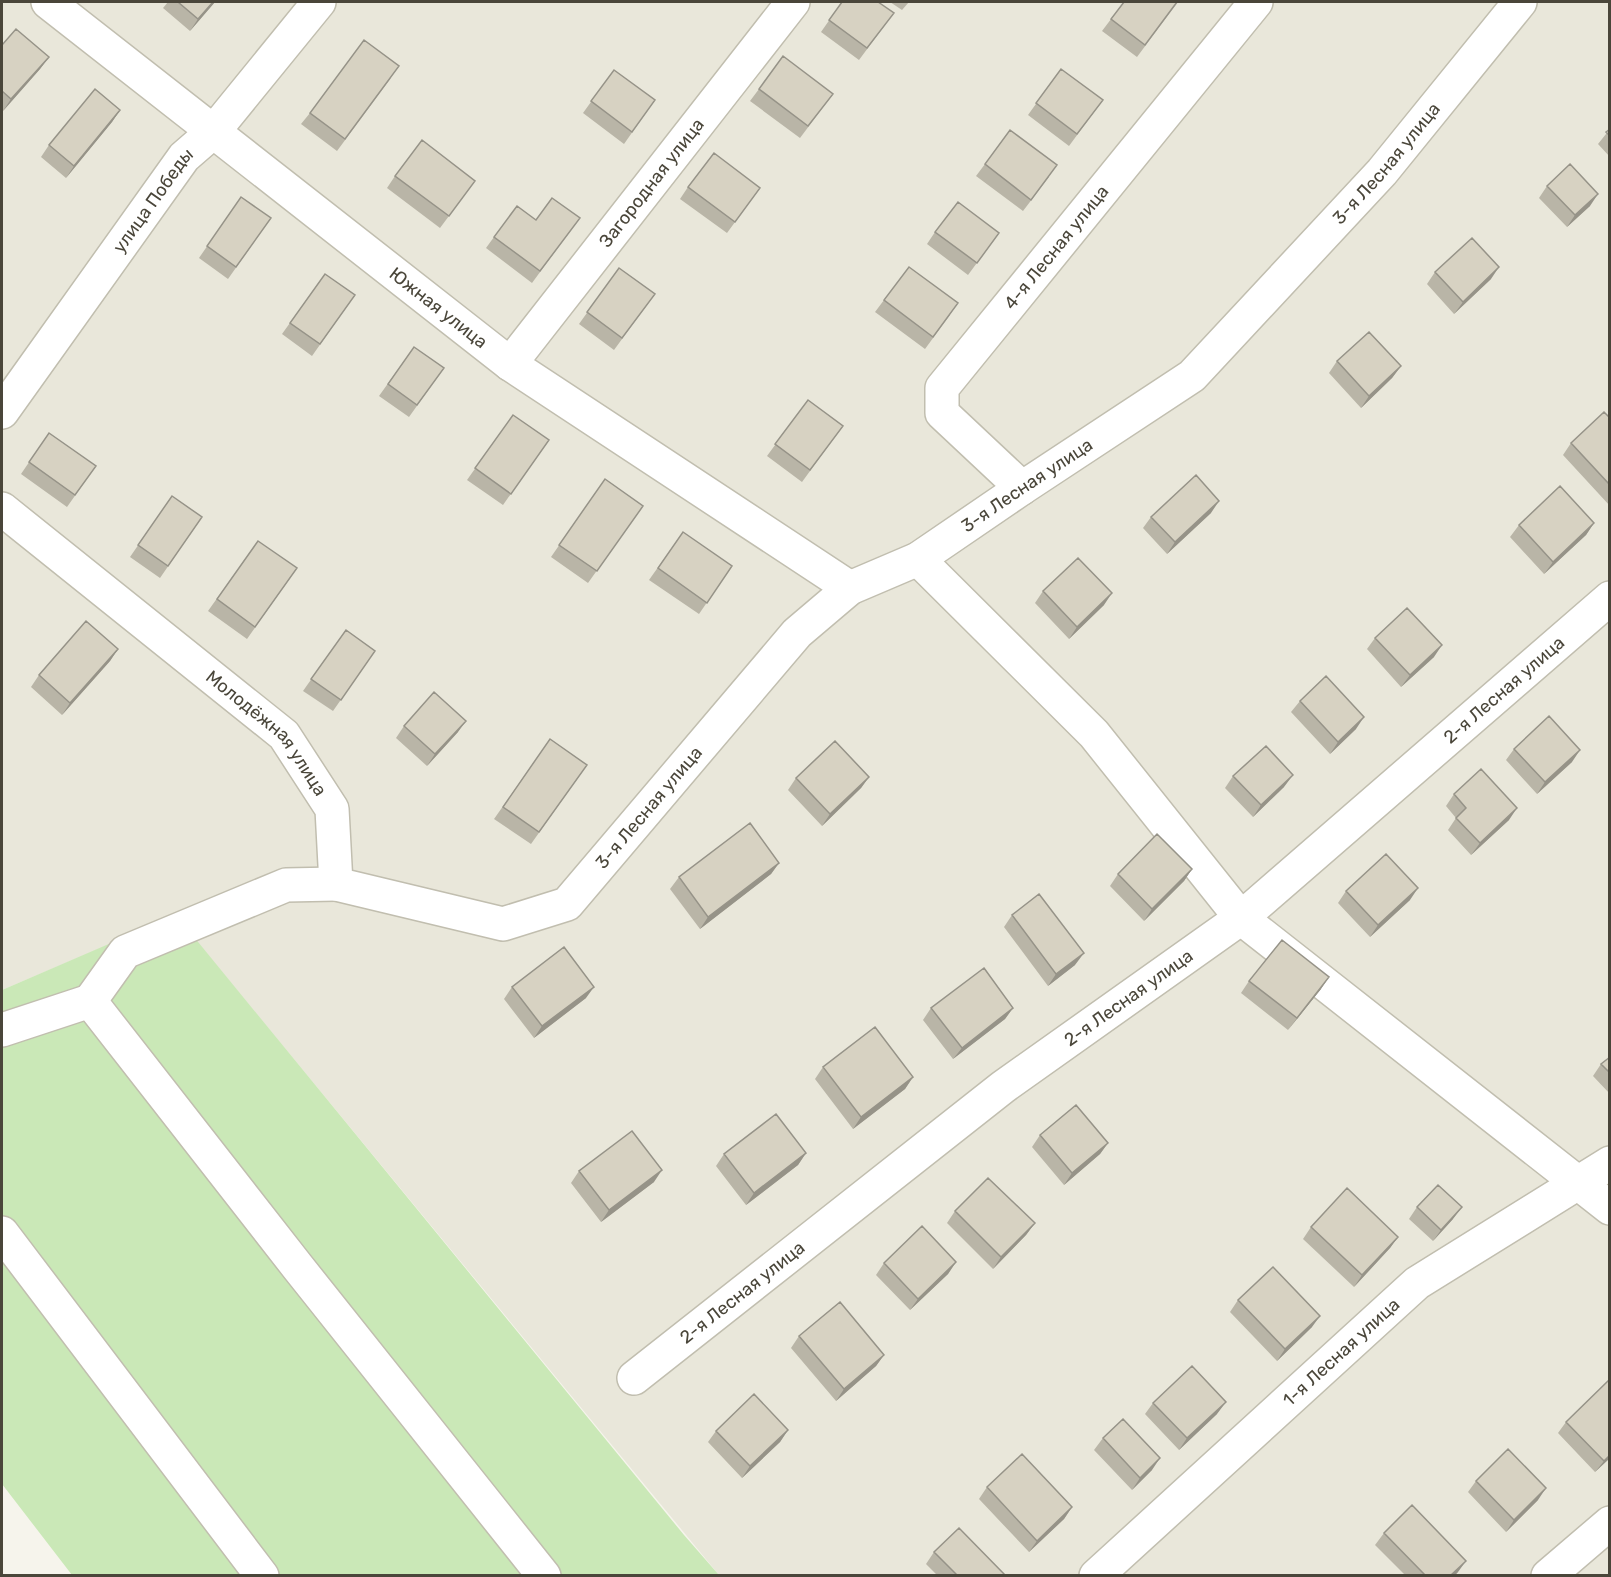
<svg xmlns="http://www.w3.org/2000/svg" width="1611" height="1577" font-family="Rubik,sans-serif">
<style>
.residential{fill:#e9e7da}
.green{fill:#cae8b7}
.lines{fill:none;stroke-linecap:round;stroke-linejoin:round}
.street-casing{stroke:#c1beaf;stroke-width:36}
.street{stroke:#fff;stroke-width:33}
.wall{fill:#b9b5a7}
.shaded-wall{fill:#969388}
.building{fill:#d7d2c2;stroke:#969388;stroke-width:1.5}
.labels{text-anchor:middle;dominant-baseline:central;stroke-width:6;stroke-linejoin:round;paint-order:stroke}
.street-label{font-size:18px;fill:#4a463a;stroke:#fff}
</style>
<rect width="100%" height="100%" fill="#f6f4ec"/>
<path class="residential" d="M2,2H1609V1575H719L176,916L2,990Z"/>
<path class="green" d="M176,915L684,1535L719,1575H72L2,1484V990Z"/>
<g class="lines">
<g class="street-casing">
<g id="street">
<path id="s1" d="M48,2L510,364L850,588"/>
<path id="s2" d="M510,364L793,2"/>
<path id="s3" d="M2,412L184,157L214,131L319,2"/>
<path id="s4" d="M1022,488L942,413V388L1256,2"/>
<path id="s5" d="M2,509L284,735L332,809L336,884L503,924L567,904L797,633L850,588L918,559L1022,488L1192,376L1382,172L1520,2"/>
<path d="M918,559L1094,734L1241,918L1610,1208"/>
<path d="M336,884L286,885L125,952L90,1001L297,1266L544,1576"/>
<path d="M2,1030L90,1001"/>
<path d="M2,1233L262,1576"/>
<path id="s6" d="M634,1378L1003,1087L1241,918L1610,598"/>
<path id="s7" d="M1096,1576L1417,1283L1610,1163"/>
<path d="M1548,1576L1610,1523"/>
</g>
</g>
<use href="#street" class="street"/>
</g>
<path class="wall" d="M168,2H215L190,31L163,8Z
M842,2L885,25L859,60L821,32Z
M890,2H909L902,10Z
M1124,2H1178L1137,57L1102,31Z
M2,45L49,57L40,69L3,111L2,110Z
M1061,69L1103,100L1069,146L1028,115Z
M614,70L655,100L624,144L583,113Z
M391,78L337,151L301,124L310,113Z
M759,89L833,94L800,138L750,101Z
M120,110L112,122L66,178L41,157L49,145Z
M1610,129V157L1598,144Z
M985,164L1049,177L1023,211L976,176Z
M395,176L475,181L440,228L387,188Z
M1547,186L1590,206L1567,227L1539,198Z
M688,187L760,188L727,233L680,199Z
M241,197L271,218L228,279L199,258Z
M536,220L571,230L532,283L486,248L494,237Z
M935,232L999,233L968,275L927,244Z
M619,268L655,294L614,350L579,324Z
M1435,272L1491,279L1454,314L1427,284Z
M325,274L355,295L312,356L282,334Z
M884,300L950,315L925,349L875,312Z
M414,347L444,368L409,417L379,396Z
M1337,361L1401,366L1392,378L1361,408L1329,373Z
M808,400L843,426L802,482L767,456Z
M513,415L549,440L503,505L467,480Z
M1610,418V506L1563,455L1571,443Z
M49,433L96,466L67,507L21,474Z
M605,479L643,506L588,583L551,557Z
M172,496L202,517L160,578L130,557Z
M1211,513L1167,554L1143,528L1151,517Z
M1594,523L1586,535L1544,574L1510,537L1519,525Z
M683,532L732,566L699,614L649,580Z
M258,541L297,568L247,639L208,611Z
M1043,591L1104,605L1069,639L1035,603Z
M346,630L375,651L333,711L303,691Z
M1375,638L1434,657L1401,687L1367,649Z
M118,649L110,661L62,715L31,687L39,675Z
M1300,701L1356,729L1330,754L1291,712Z
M404,726L458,732L427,766L396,738Z
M550,739L587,765L531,844L494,819Z
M1514,749L1572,762L1537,794L1506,760Z
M1233,776L1284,787L1253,817L1225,788Z
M869,777L861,788L822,826L788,790L796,778Z
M1454,794L1509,820L1471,855L1448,830L1456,818L1446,806Z
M779,863L771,874L700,929L670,889L679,877Z
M1192,869L1184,881L1144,921L1110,886L1118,874Z
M1346,891L1410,900L1370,937L1338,903Z
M1012,915L1075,965L1048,986L1004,927Z
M1249,981L1321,989L1288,1030L1241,993Z
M512,987L586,998L534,1038L504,999Z
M931,1008H1013L1005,1019L953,1059L923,1020Z
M1610,1057V1094L1593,1076L1601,1064Z
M823,1067L913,1077L905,1089L853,1129L815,1079Z
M1040,1135L1108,1143L1100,1154L1064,1185L1032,1147Z
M806,1153L798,1165L746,1205L716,1166L724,1154Z
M579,1171L654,1182L601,1222L571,1183Z
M1417,1207L1453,1219L1433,1241L1409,1219Z
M955,1211L1035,1223L1026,1235L993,1269L947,1223Z
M1311,1227L1398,1237L1390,1248L1354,1287L1303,1239Z
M956,1262L948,1274L910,1310L876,1275L884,1263Z
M1238,1300L1312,1327L1277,1361L1230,1312Z
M799,1336L884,1355L876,1366L836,1401L791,1348Z
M1610,1379V1458L1595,1472L1558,1433L1566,1422Z
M1153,1403L1217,1414L1179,1450L1145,1414Z
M788,1430L780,1442L742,1478L708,1442L716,1431Z
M1103,1438L1152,1470L1132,1490L1094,1450Z
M1476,1481L1538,1500L1506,1532L1468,1492Z
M987,1487L1072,1507L1064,1519L1029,1552L979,1499Z
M1384,1533L1458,1572L1455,1575H1405L1375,1545Z
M934,1552L1005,1575H937L926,1564Z"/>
<path class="shaded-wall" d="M213,2H215L190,31L198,19Z
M49,57L40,69L3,111L11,99Z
M120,110L112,122L66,178L74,166Z
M1598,194L1590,206L1567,227L1575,215Z
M1499,267L1491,279L1454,314L1463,302Z
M1401,366L1392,378L1361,408L1369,396Z
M1219,501L1211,513L1167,554L1175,542Z
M1594,523L1586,535L1544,574L1553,562Z
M1112,593L1104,605L1069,639L1077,627Z
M1442,645L1434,657L1401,687L1410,675Z
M118,649L110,661L62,715L70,703Z
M1364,717L1356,729L1330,754L1338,742Z
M466,721L458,732L427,766L435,754Z
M1580,750L1572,762L1537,794L1545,782Z
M1293,775L1284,787L1253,817L1261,805Z
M869,777L861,788L822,826L830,814Z
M1517,808L1509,820L1471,855L1480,843Z
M779,863L771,874L700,929L708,917Z
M1192,869L1184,881L1144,921L1152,909Z
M1418,888L1410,900L1370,937L1378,925Z
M1084,953L1075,965L1048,986L1056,974Z
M1329,977L1321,989L1288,1030L1297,1018Z
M594,987L586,998L534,1038L542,1026Z
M1013,1008L1005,1019L953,1059L962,1048Z
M913,1077L905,1089L853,1129L861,1117Z
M1108,1143L1100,1154L1064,1185L1072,1173Z
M806,1153L798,1165L746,1205L754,1193Z
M662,1170L654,1182L601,1222L609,1210Z
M1462,1207L1453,1219L1433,1241L1441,1230Z
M1035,1223L1026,1235L993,1269L1001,1257Z
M1398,1237L1390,1248L1354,1287L1362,1275Z
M956,1262L948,1274L910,1310L918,1299Z
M1320,1316L1312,1327L1277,1361L1285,1349Z
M884,1355L876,1366L836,1401L844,1389Z
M1226,1402L1217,1414L1179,1450L1187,1438Z
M788,1430L780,1442L742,1478L750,1466Z
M1610,1455V1458L1595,1472L1604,1461Z
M1160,1458L1152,1470L1132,1490L1140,1478Z
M1546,1488L1538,1500L1506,1532L1514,1520Z
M1072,1507L1064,1519L1029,1552L1037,1541Z
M1466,1561L1458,1572L1455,1575H1451Z"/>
<path class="building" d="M178,2H213L198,19Z
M842,2H878L894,13L867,48L829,20Z
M1124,2H1177L1145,45L1111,19Z
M16,29L49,57L11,99L2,91V45Z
M364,40L399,66L345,139L310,113Z
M783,56L833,94L808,126L759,89Z
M1061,69L1103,100L1077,134L1036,103Z
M614,70L655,100L632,132L591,101Z
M95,89L120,110L74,166L49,145Z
M1610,129V136L1606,132Z
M1010,130L1057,165L1031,200L985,164Z
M422,140L475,181L449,216L395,176Z
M714,153L760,188L735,222L688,187Z
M1570,164L1598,194L1575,215L1547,186Z
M241,197L271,218L236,267L207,246Z
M552,198L580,218L540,271L494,237L517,206L536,220Z
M958,202L999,233L977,263L935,232Z
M1472,238L1499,267L1463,302L1435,272Z
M909,267L958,303L933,337L884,300Z
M619,268L655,294L622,338L587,312Z
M325,274L355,295L320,344L290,323Z
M1369,332L1401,366L1369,396L1337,361Z
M414,347L444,368L417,405L388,384Z
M808,400L843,426L810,470L775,444Z
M1604,412L1610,418V485L1571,443Z
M513,415L549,440L511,494L475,468Z
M49,433L96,466L75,495L29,462Z
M1196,475L1219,501L1175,542L1151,517Z
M605,479L643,506L597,571L559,545Z
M1560,486L1594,523L1553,562L1519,525Z
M172,496L202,517L168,566L138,545Z
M683,532L732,566L707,603L658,568Z
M258,541L297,568L255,627L217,599Z
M1078,558L1112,593L1077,627L1043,591Z
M1407,608L1442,645L1410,675L1375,638Z
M86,621L118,649L70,703L39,675Z
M346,630L375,651L341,700L311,679Z
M1326,676L1364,717L1338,742L1300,701Z
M434,692L466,721L435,754L404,726Z
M1549,716L1580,750L1545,782L1514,749Z
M550,739L587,765L539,832L503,807Z
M835,741L869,777L830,814L796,778Z
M1266,746L1293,775L1261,805L1233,776Z
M1481,769L1517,808L1480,843L1456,818L1466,808L1454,794Z
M750,823L779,863L708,917L679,877Z
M1157,834L1192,869L1152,909L1118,874Z
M1386,854L1418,888L1378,925L1346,891Z
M1039,894L1084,953L1056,974L1012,915Z
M1282,940L1329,977L1297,1018L1249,981Z
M564,947L594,987L542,1026L512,987Z
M984,968L1013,1008L962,1048L931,1008Z
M875,1027L913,1077L861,1117L823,1067Z
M1610,1057V1073L1601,1064Z
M1076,1105L1108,1143L1072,1173L1040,1135Z
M776,1114L806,1153L754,1193L724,1154Z
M632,1131L662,1170L609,1210L579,1171Z
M988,1178L1035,1223L1001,1257L955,1211Z
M1438,1185L1462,1207L1441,1230L1417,1207Z
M1347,1188L1398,1237L1362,1275L1311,1227Z
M922,1226L956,1262L918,1299L884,1263Z
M1273,1267L1320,1316L1285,1349L1238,1300Z
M840,1302L884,1355L844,1389L799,1336Z
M1192,1366L1226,1402L1187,1438L1153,1403Z
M1610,1379V1455L1604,1461L1566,1422Z
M754,1394L788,1430L750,1466L716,1431Z
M1123,1419L1160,1458L1140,1478L1103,1438Z
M1508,1449L1546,1488L1514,1520L1476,1481Z
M1022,1454L1072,1507L1037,1541L987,1487Z
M1412,1505L1466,1561L1451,1575H1425L1384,1533Z
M959,1528L1005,1575H957L934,1552Z"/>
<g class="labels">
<g class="street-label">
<text stroke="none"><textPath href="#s5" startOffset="1880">3-я Лесная улица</textPath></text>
<text stroke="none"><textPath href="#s2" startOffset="230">Загородная улица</textPath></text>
<text stroke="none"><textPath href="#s3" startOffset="260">улица Победы</textPath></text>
<text stroke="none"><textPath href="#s4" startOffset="316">4-я Лесная улица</textPath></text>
<text stroke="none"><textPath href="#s1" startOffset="496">Южная улица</textPath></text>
<text stroke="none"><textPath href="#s5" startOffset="1394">3-я Лесная улица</textPath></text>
<text stroke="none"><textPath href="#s6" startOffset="1110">2-я Лесная улица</textPath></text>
<text stroke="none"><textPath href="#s5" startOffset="348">Молодёжная улица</textPath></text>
<text stroke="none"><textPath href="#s5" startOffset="890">3-я Лесная улица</textPath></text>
<text stroke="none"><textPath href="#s6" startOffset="624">2-я Лесная улица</textPath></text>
<text stroke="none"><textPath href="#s6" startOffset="138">2-я Лесная улица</textPath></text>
<text stroke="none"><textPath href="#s7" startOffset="332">1-я Лесная улица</textPath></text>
</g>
</g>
<rect width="1611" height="1577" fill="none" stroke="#4a463a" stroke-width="6"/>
</svg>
